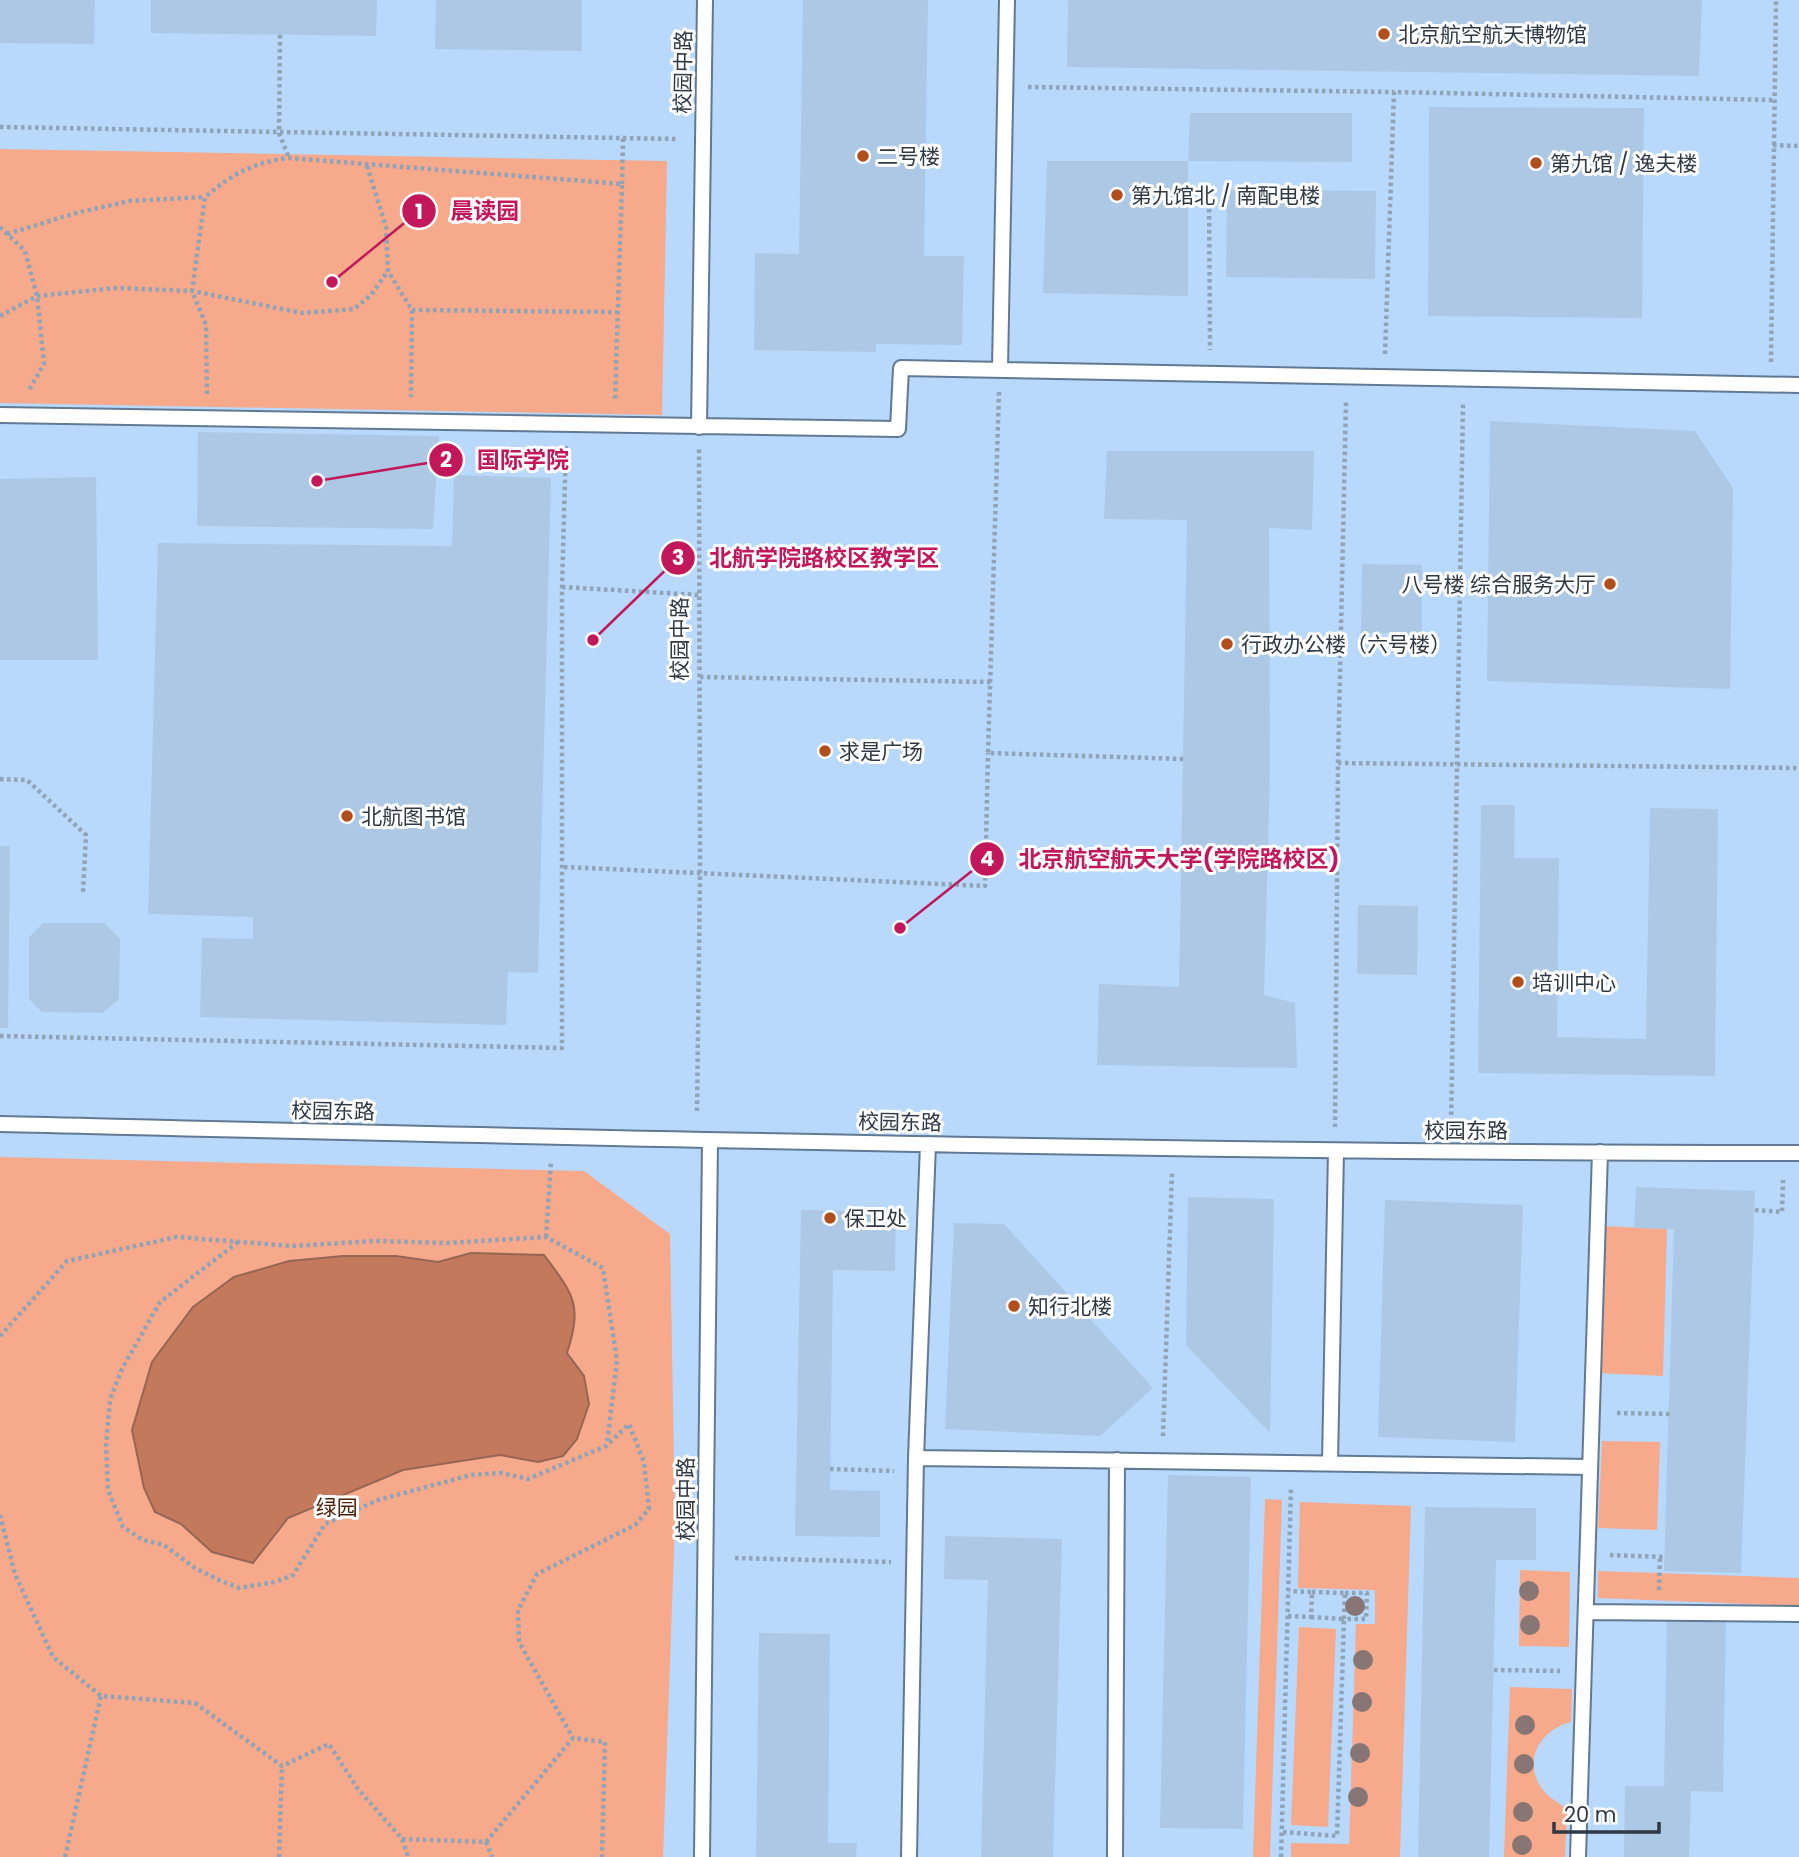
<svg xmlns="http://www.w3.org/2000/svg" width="1799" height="1857" font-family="Poppins,'Noto Sans SC',sans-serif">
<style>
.built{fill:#b8d9fb}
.green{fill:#f6aa8b}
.water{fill:#c3795b;stroke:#966654;stroke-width:2}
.building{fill:#adc8e4}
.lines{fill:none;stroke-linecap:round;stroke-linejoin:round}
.lane-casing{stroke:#617993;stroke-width:18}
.path{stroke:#91a3b6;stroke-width:4.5;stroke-dasharray:3.5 3.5;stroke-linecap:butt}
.lane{stroke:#fff;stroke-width:14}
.tree{fill:#877674}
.poi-dot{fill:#b24d1c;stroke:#fff;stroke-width:2.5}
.labels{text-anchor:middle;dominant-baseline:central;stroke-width:6;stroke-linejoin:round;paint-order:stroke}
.poi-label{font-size:21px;fill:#2e3944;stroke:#fff;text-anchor:start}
.street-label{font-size:21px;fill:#2e3944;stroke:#fff}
.park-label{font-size:21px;fill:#4e1e07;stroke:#fff}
.leader{fill:none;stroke:#c2185b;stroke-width:2.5}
.callout-dot{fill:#c2185b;stroke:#fff;stroke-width:2.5}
.mark-label{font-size:21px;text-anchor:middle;font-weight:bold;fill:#fff}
.callout-label{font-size:23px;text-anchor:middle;font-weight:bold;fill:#c2185b;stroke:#fff;stroke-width:6;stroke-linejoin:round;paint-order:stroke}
</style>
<rect width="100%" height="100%" fill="#cce2f9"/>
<path class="built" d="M0,0H1799V1857H0Z"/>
<path class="green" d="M0,149L667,161L662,415L0,403Z
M0,1157L584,1171L670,1234L675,1523L663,1857H0Z
M1602,1226L1667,1229L1663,1376L1598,1373V1334L1603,1329L1604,1316L1600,1311V1298L1604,1294L1605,1282L1599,1276Z
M1602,1441L1660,1442L1657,1530L1598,1528Z
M1265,1499L1282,1500L1270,1857H1253Z
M1300,1502L1411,1506L1400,1857H1291V1843L1349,1844L1356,1624H1375V1590L1298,1588Z
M1520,1570L1570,1572L1569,1647L1519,1646Z
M1598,1571L1799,1578V1606L1598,1598Z
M1299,1627L1336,1629L1328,1827L1291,1825Z
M1510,1687L1572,1689L1571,1722C1545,1728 1524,1755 1538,1782C1544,1795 1556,1801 1567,1809L1565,1857H1504Z"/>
<path class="water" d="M471,1253L544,1255C573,1294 583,1304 567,1353L584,1376L589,1404L577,1439L563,1456L538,1462L500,1455L403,1470L288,1518L253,1563L212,1552L181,1524L155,1512L144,1488L132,1430L152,1362L193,1307L234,1277L289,1261L343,1256H396L438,1262Z"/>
<path class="building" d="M0,0H95L94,44L0,43Z
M151,0H377L376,36L151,33Z
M436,0H582V51L435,49Z
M803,0H928L924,256H964L962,345L876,344V352L754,350L755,253L799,254Z
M1068,0H1702L1699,76L1067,67Z
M1429,107L1644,108L1642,318L1428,316Z
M1190,113H1352V162L1188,161Z
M1047,161H1188V296L1043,293Z
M1227,190L1376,191L1375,279L1226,277Z
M1490,421L1695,431L1733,488L1730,689L1487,681Z
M198,432L439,436L433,529L197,526Z
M1107,451H1314L1312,530L1269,528L1270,770L1264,995L1295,1003L1297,1068L1097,1065L1099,984L1179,987L1183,759L1187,520L1104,519Z
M454,475L551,478L538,973L508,972L506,1025L200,1017L202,938L253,939V917L148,914L158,543L452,546Z
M96,477L98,660H0V479Z
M1362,564L1422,565V633H1361Z
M1481,805H1515L1514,858H1559L1557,1037L1646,1039L1650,808L1718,809L1715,1076L1478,1073Z
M0,846H10L8,1028H0Z
M1358,905L1418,906L1417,975L1357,974Z
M43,923H104L120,939L119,999L103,1013L42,1012L29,999V937Z
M1636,1187L1755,1191L1741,1573L1664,1571L1674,1229L1634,1228Z
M1188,1197L1274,1199L1270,1433L1186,1345Z
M1385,1200L1523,1205L1515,1442L1378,1437Z
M801,1210L896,1212L895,1271L833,1270L830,1490L880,1491V1537L795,1536Z
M954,1223L1004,1224L1153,1388L1100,1436L945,1429Z
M1168,1475L1251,1477L1243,1829L1160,1828Z
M1425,1507L1536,1508V1560H1496L1489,1857H1418Z
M945,1536L1062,1539L1053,1857H981L988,1580L944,1579Z
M1667,1615L1726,1616L1723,1792L1691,1791L1689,1857H1624L1625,1786H1664Z
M759,1633L830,1634L828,1843H857L856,1857H756Z"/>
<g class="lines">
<g class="lane-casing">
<path id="lane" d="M1000,368L1007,0
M0,415L898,429L901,368L1799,385
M699,427L705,0
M0,1124C600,1138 1199,1153 1799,1153
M916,1458L1590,1467
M1330,1463L1336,1151
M1586,1612L1799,1614
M702,1857L710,1141
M909,1857L916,1458L928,1144
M1115,1857L1117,1460
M1578,1857L1600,1152"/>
</g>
<path class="path" d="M280,35L279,133L289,158
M1028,87L1394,92
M0,127L678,139
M1773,145L1799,146
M367,166L386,227L388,271L412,310L411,397
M622,184L623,138
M1209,188L1210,350
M0,227L25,251L37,296L44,364L29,390
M7,234L76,213L129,201L205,197
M412,310L617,312
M0,316L37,296L116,288L192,291L302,313L354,309L371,295L388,271
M1385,354L1394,92L1774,100
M1771,362L1776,0
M999,392L988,753L1183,759
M207,394L206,325L192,291L205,197C232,174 254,162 289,158L622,184L615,400
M562,587L700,595
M700,677L991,682
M1338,763L1799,768
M0,779L27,780L86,835L83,893
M564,867L985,886L988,753
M0,1036L562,1048V587L566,446
M697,1111L700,873L699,448
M1335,1127L1338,763L1346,401
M1451,1129L1463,403
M1755,1210L1782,1212L1783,1180
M546,1237L551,1161
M238,1242L160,1302L122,1369L110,1399L106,1446L108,1490L123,1527L143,1540L164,1545L195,1568L219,1580L239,1588L275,1582L293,1575L325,1524L378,1500L471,1475L501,1473L528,1479L606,1446L629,1424L644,1462L649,1509L635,1525L537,1574L518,1610L519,1642L573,1738
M0,1336L67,1261L177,1237L292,1246L375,1241L447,1243L546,1237L603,1268L617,1361L607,1444
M1617,1413L1671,1414
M1163,1436L1172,1172
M830,1469L894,1471
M0,1515L15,1574L53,1657L101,1696L195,1703L282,1766L329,1744L358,1789L402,1839L408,1857
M1610,1555L1665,1557
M735,1558L891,1562
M1659,1590L1660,1557
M1312,1592L1345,1593
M1345,1593H1367L1366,1619H1344Z
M1288,1616L1311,1617L1312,1592L1289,1591
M1494,1670L1560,1671
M1283,1832L1337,1836L1344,1619L1311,1617
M402,1839L486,1842L492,1857
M486,1842L573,1738L605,1742L602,1857
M65,1857L101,1696
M279,1857L282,1766
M1281,1857L1291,1487"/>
<use href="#lane" class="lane"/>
</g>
<g class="tree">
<circle cx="1529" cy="1591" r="10"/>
<circle cx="1355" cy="1606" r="10"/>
<circle cx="1530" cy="1625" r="10"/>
<circle cx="1363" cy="1660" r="10"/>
<circle cx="1362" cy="1702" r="10"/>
<circle cx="1525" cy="1725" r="10"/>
<circle cx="1360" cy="1753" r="10"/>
<circle cx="1524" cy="1764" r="10"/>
<circle cx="1358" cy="1797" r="10"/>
<circle cx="1523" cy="1812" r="10"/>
<circle cx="1522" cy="1845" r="10"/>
</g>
<g class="poi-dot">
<circle cx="1384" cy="34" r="7"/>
<circle cx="863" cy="156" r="7"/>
<circle cx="1536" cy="163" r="7"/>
<circle cx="1117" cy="195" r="7"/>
<circle cx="1610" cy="584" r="7"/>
<circle cx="1227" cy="644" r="7"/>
<circle cx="825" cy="751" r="7"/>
<circle cx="347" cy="816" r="7"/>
<circle cx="1518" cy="982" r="7"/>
<circle cx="830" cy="1218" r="7"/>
<circle cx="1014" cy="1306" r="7"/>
</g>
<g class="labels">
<g class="poi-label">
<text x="1398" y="34">北京航空航天博物馆</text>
<text x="877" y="156">二号楼</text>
<text x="1550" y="163">第九馆 / 逸夫楼</text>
<text x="1131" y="195">第九馆北 / 南配电楼</text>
<text x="1596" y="584" text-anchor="end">八号楼 综合服务大厅</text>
<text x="1241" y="644">行政办公楼（六号楼）</text>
<text x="839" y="751">求是广场</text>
<text x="361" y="816">北航图书馆</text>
<text x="1532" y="982">培训中心</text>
<text x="844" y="1218">保卫处</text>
<text x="1028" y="1306">知行北楼</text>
</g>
<g class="street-label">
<text transform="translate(683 72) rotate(-89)">校园中路</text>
<text transform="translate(679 639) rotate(-90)">校园中路</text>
<text transform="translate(333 1111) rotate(1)">校园东路</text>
<text transform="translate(900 1122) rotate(1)">校园东路</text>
<text x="1466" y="1130">校园东路</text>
<text transform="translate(685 1499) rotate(-90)">校园中路</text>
</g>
<g class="park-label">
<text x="337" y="1507">绿园</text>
</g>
</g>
<path class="leader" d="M332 282L419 211M317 481L446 460M593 640L678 558M900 928L987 859"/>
<g class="callout-dot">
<circle cx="332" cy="282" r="7"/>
<circle cx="317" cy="481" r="7"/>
<circle cx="593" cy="640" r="7"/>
<circle cx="900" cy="928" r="7"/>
<circle cx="419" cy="211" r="18"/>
<circle cx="446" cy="460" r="18"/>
<circle cx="678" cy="558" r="18"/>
<circle cx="987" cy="859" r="18"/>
</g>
<g class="mark-label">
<text x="419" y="219">1</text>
<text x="446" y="467">2</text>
<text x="678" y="565">3</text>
<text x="987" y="866">4</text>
</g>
<g class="callout-label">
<text x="485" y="219">晨读园</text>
<text x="523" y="468">国际学院</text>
<text x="824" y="566">北航学院路校区教学区</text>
<text x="1179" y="867">北京航空航天大学(学院路校区)</text>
</g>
<path d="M1554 1822v10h105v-10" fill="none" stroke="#2e3944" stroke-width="3.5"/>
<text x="1564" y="1822" font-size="21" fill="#2e3944" stroke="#ffffff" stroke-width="5" paint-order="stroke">20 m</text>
</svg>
